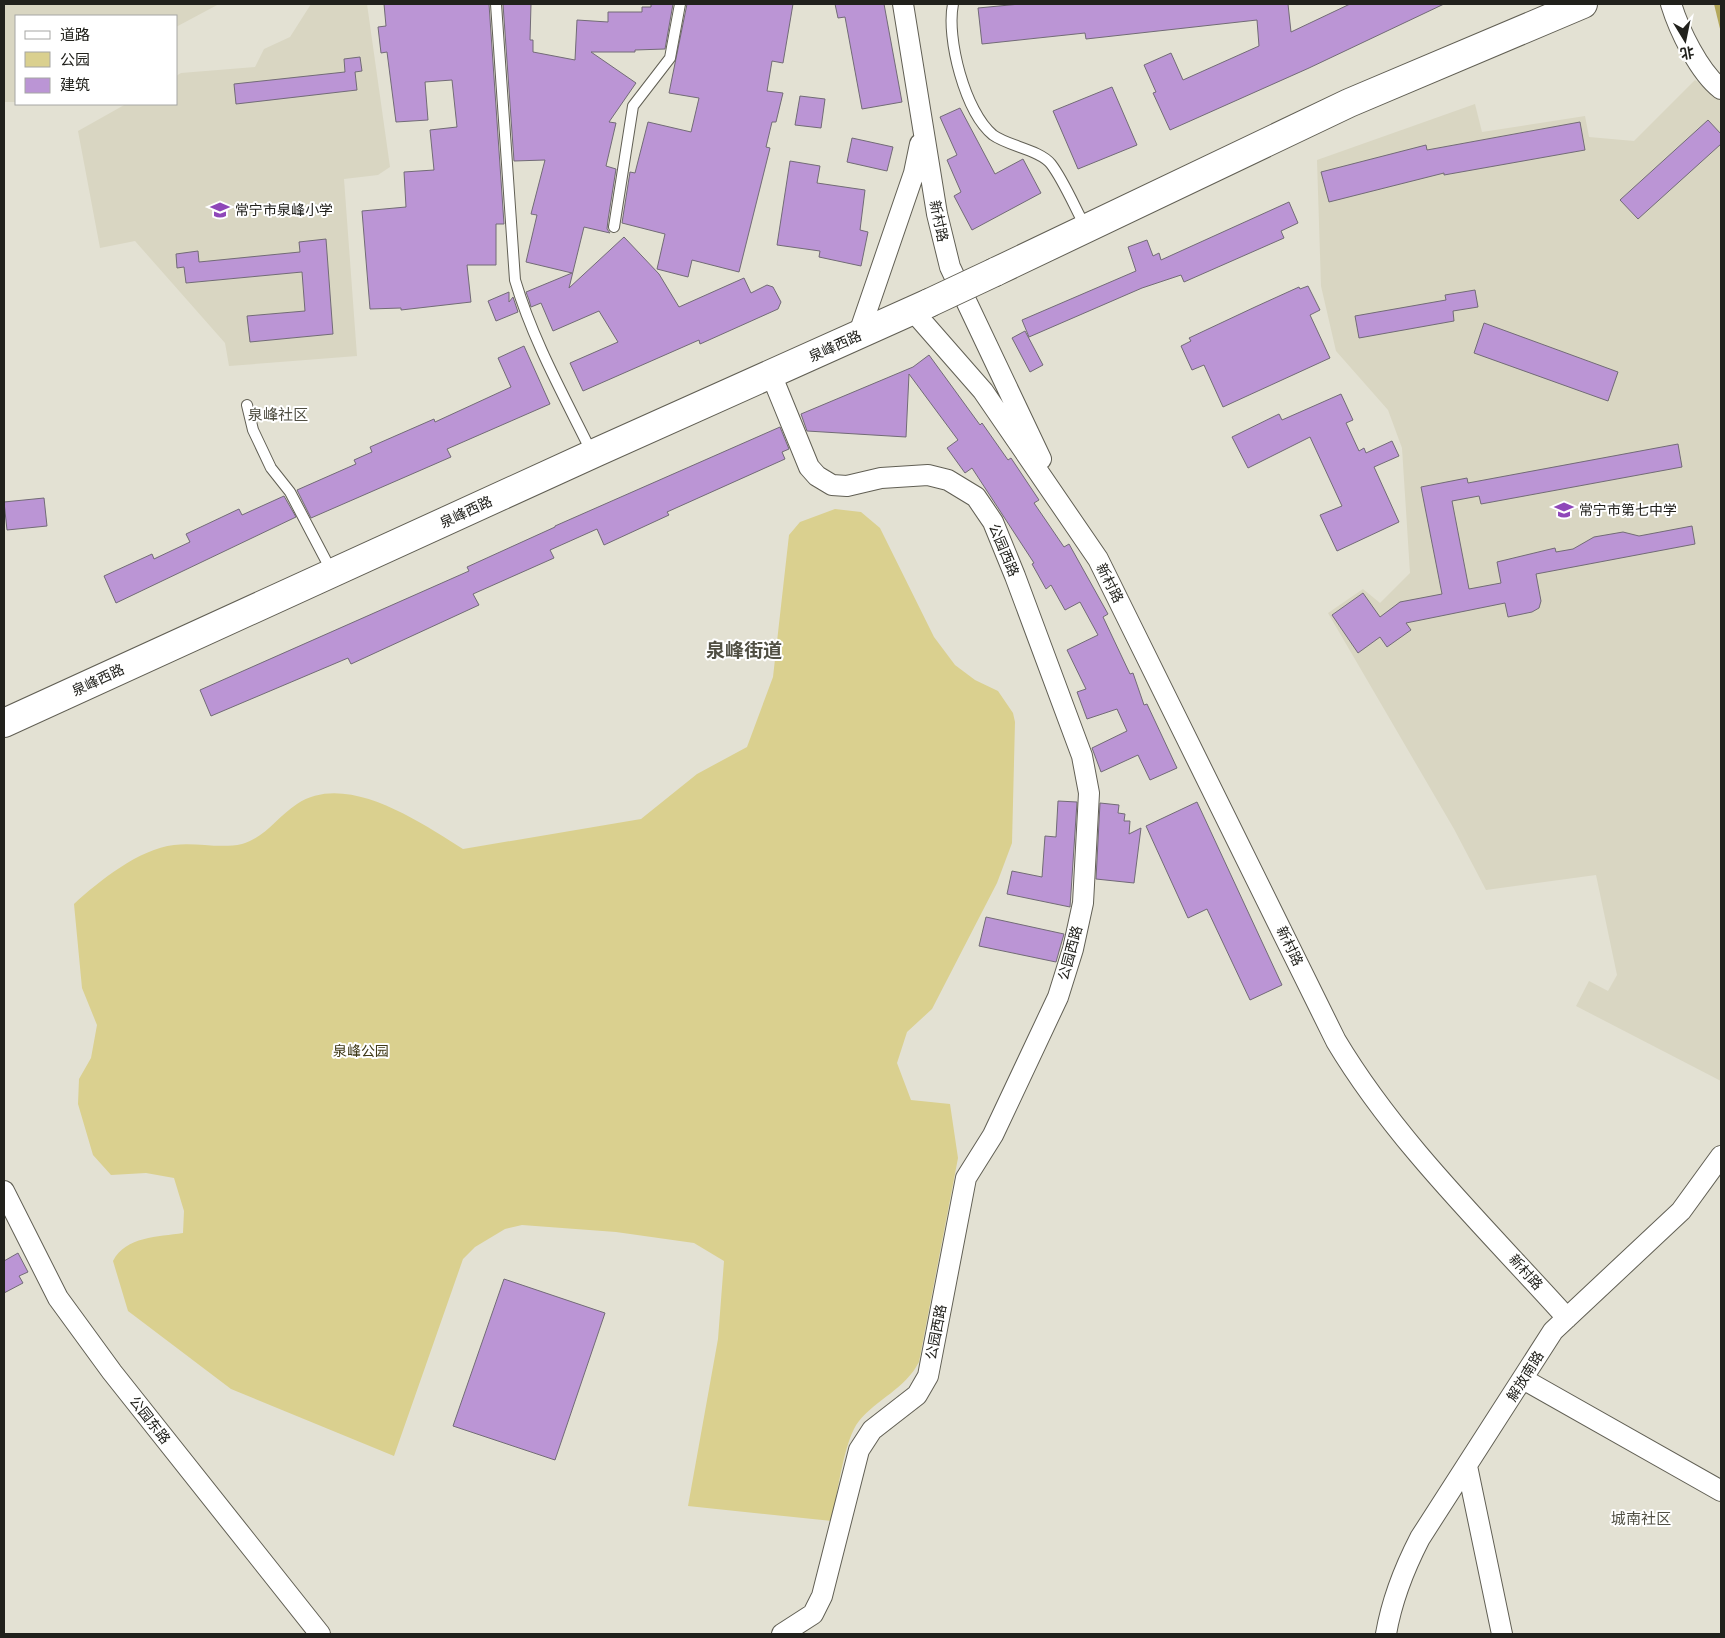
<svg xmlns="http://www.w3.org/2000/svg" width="1725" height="1638" font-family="Arial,'Noto Sans SC',sans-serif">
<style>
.built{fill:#d9d6c2}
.green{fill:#dad08f}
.water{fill:#b3a75a}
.building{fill:#bb95d5;stroke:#726b76}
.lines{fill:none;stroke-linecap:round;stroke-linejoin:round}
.service-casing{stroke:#615f54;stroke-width:12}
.minor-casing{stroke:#615f54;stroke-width:22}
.trunk-casing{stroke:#615f54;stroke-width:30}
.service{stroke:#fff;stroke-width:10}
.minor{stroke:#fff;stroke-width:20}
.trunk{stroke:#fff;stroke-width:28}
.trunk-bridge-casing{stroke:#615f54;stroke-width:30;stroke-linecap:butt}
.trunk-bridge{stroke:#fff;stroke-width:28}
.labels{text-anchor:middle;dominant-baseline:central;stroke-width:4;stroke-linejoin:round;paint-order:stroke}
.poi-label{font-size:14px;fill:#21211c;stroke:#fff;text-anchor:start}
.street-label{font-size:14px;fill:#21211c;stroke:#fff}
.park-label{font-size:14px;fill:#403a18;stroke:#fff}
.neighbourhood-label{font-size:15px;fill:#504f43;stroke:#fff}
.district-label{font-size:19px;font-weight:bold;fill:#504f43;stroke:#fff}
</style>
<rect width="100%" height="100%" fill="#e3e1d3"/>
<path class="built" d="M4,4H219L176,27V16H16V102H4Z
M311,4H367L390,167L378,175L344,179L357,356L229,366L225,343L135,241L100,248L78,131L126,104H176V76L181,73L255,67L264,49L290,37Z
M1695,80L1721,97V1081L1576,1006L1589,981L1608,991L1617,975L1596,875L1486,890L1454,829L1328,613L1363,589L1380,603L1410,573L1402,448L1388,410L1336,351L1321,286L1317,160L1475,104L1482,132L1585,116L1589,137L1634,141Z"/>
<path class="green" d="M835,509L861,512L880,528L934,637L955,665L975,680L998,691L1013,713L1015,722L1012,843L997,883L932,1009L907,1032L897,1063L911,1100L950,1104L958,1158L919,1362C905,1389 877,1399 859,1421C844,1439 837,1496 832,1521L688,1506L718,1339L724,1261L694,1243L616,1232L522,1225L505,1229L475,1247L463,1259L394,1456L231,1389L128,1311L113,1261C126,1236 158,1237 183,1233L184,1211L174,1178L146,1173L111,1175L93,1155L78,1104L79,1079L91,1058L97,1025L82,988L74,904C99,881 139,849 174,845C196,842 220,849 242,844C266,837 277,817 297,804C347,771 421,823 463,849L641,819L697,774L747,747L773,677L789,535L800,522Z"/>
<path class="water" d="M1714,4H1721V33Z"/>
<path class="building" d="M384,4H489L504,224H496V265H467L471,302L401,310V308L370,309L362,211L406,207L404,172L434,170L430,130L457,127L452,80L425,82L428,120L396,122L387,52L381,53L378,27L386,26Z
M503,4H531L530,40H533V52L575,60L577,20L608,22V12H642V7H651V4H673L665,49L635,50V52H591L636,83L609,122L616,123L606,166L616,169L608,220L607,229L610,233L584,227L569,288L624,237L659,274L679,307L744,278L751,293L767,285L773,287L781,302L778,309L700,344L699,340L583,391L570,363L618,342L599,311L553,331L541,303L531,307L529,300L526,292L572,273L526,262L537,215L531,214L545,160L514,161Z
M687,4H793L783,63L772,61L767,91L783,93L776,122H772L766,147L770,148L739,272L692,260L688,277L657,269L665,234L622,223L630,172L635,173L648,122L691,132L699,98L669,93Z
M835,4H884L902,102L862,109L845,17L838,18Z
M1020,4H1288L1291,32L1350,4H1444L1309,68L1170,130L1153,93L1156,92L1144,65L1171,53L1183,80L1259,46L1257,20L1086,39L1085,33L982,44L978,8Z
M360,57L362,71L355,72L357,90L236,104L234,84L345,72L344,59Z
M1112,87L1137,145L1078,169L1053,111Z
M800,96L825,99L821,128L795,125Z
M960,108L995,174L1023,159L1041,193L972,230L954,196L961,192L947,160L957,155L940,117Z
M1708,120L1721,134V144L1638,219L1620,200Z
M1580,122L1585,150L1444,175V173L1329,202L1321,172L1426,145L1427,150Z
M852,138L893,147L887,171L847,162Z
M790,161L820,166L817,183L865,190L860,230L868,232L861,266L819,257L820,251L777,245Z
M1289,202L1298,223L1281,231L1284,238L1184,282L1181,275L1142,288L1029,337L1022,320L1136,271L1128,247L1147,240L1153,256L1159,253L1161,260Z
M326,239L333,334L250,342L247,316L305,311L302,272L186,283L184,267L177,268L176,254L198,251L199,262L300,252L299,242Z
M1308,286L1320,310L1310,315L1330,358L1223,407L1204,365L1192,370L1181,346L1191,341L1189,338L1255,307L1299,287L1300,289Z
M1475,290L1478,307L1453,311L1454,321L1359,338L1355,316L1446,300L1445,295Z
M509,292V302L513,297L518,312L496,321L488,301Z
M1484,323L1618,372L1608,401L1474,353Z
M1025,331L1043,365L1030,372L1012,338Z
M524,346L550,404L447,449L451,457L311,518L297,490L356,464L354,460L372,452L370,447L434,419L435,422L511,387L498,358Z
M929,355L980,425L982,423L1008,460L1011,458L1039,500L1034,503L1064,547L1069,544L1108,614L1103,617L1130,674L1133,673L1144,705L1147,704L1177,768L1150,780L1138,755L1101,772L1092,748L1127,731L1117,709L1087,719L1077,692L1086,689L1067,650L1098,635L1080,602L1065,610L1051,585L1046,589L1032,564L1034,563L972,468L965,473L947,448L958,440L909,374L906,437L807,431L801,414L913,367Z
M1341,394L1353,420L1346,423L1359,451L1364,448L1366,453L1392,441L1399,456L1374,467L1399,522L1337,551L1320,515L1342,506L1310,437L1248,468L1232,437L1279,414L1282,420Z
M780,427L789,449L782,452L785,459L667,512L669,515L604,545L597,529L550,550L554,558L473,594L479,605L351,664L348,658L211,716L200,690L469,571L467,567L555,527V526Z
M1678,444L1682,467L1481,504L1479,496L1452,501L1469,589L1501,583L1497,562L1555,548L1556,552L1573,549L1594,537L1623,532L1639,536L1692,526L1695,544L1536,574L1541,601L1539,608L1532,612L1508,617L1505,603L1406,623L1411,630L1387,647L1380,637L1358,653L1332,615L1363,593L1380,617L1400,602L1442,594L1421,487L1467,478L1468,483Z
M284,496L296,517L116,603L104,576L152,554L154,559L190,542L186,534L239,509L242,515Z
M44,498L47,526L7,530L4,502Z
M1058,801L1077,802L1070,907L1007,894L1012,871L1042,877L1045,836L1056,837Z
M1197,802L1282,985L1250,1000L1207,909L1188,918L1146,826Z
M1100,803L1119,805L1118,813L1125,814L1124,821H1130L1129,834L1141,828L1134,883L1096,879Z
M986,917L1064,934L1056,962L979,946Z
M18,1253L28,1272L19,1276L23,1283L4,1293V1261Z
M504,1279L605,1313L555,1460L453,1426Z"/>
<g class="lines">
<g class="service-casing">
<path id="service" d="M496,4L515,280C533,341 564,396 592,453
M953,4C946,38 965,112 993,135C1008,146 1040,150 1051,164C1064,181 1075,208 1086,228
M614,227L633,106L670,58L680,4
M247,405L253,430L271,468L290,492L332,572"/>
</g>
<g class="minor-casing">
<path id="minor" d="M903,4L937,214L950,267L1041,459
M1671,4C1679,30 1699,72 1721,89
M913,311L983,391L1098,559L1336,1041C1397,1143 1488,1230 1567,1318
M858,336L914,173L920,144
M771,374L809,467L817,476L832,485L847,486L881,478L928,475L948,480L976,497L993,522L1015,576L1082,756L1089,793L1083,903L1073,949L1058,997L993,1135L966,1178L928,1376L917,1395L872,1430L859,1450L822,1596L813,1614L782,1634
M4,1191L58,1298L112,1372L320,1634
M1523,1379L1721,1491
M1467,1466L1502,1634
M1386,1634C1392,1599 1404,1569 1420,1538L1553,1331L1681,1211L1721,1156"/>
</g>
<g class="trunk-casing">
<path id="trunk" d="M995,272L1349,103L1583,4
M4,723L597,452L929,303"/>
</g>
<use href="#service" class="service"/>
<use href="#minor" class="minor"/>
<use href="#trunk" class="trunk"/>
<g class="trunk-bridge-casing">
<path id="trunk-bridge" d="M929,303L995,272"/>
</g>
<use href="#trunk-bridge" class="trunk-bridge"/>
</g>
<defs>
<g id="school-bare" transform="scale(1.5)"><path d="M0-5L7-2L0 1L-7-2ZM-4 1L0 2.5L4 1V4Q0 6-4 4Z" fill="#8f47b9" stroke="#fff" stroke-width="2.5" paint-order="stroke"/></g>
</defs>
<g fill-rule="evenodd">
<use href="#school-bare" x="220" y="210"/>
<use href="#school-bare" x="1564" y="510"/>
</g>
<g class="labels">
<g class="poi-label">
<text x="235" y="210">常宁市泉峰小学</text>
<text x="1579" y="510">常宁市第七中学</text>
</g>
<g class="street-label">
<text transform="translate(939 221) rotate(78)">新村路</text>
<text transform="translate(835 346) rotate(-24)">泉峰西路</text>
<text transform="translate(466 512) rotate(-25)">泉峰西路</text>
<text transform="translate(1004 550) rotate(67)">公园西路</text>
<text transform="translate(1110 583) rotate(63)">新村路</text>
<text transform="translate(98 680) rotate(-25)">泉峰西路</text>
<text transform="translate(1290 946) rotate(64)">新村路</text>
<text transform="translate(1070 953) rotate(-75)">公园西路</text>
<text transform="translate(1526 1272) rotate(48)">新村路</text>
<text transform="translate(936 1332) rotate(-79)">公园西路</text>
<text transform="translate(1525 1376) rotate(-58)">解放南路</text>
<text transform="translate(150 1420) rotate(52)">公园东路</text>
</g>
<g class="park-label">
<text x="361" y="1051">泉峰公园</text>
</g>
<g class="neighbourhood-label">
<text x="278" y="414">泉峰社区</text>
<text x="1641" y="1518">城南社区</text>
</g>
<g class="district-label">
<text x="744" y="650">泉峰街道</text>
</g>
</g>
<rect width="1725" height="1638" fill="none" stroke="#21211c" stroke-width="10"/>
<rect x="15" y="15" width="162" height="90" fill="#ffffff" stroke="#a6a6a4"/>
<rect x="25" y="31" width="25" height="8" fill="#ffffff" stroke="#a6a6a4"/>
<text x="60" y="40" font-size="15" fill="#21211c">道路</text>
<rect x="25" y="52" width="25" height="15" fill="#dad08f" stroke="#a6a6a4"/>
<text x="60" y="65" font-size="15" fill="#21211c">公园</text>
<rect x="25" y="78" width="25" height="15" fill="#bb95d5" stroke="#a6a6a4"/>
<text x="60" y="90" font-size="15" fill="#21211c">建筑</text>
<g transform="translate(1685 40) rotate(170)" stroke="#ffffff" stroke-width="4" paint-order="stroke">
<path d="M0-4L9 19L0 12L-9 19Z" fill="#21211c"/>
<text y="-8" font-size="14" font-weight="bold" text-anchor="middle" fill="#21211c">北</text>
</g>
</svg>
